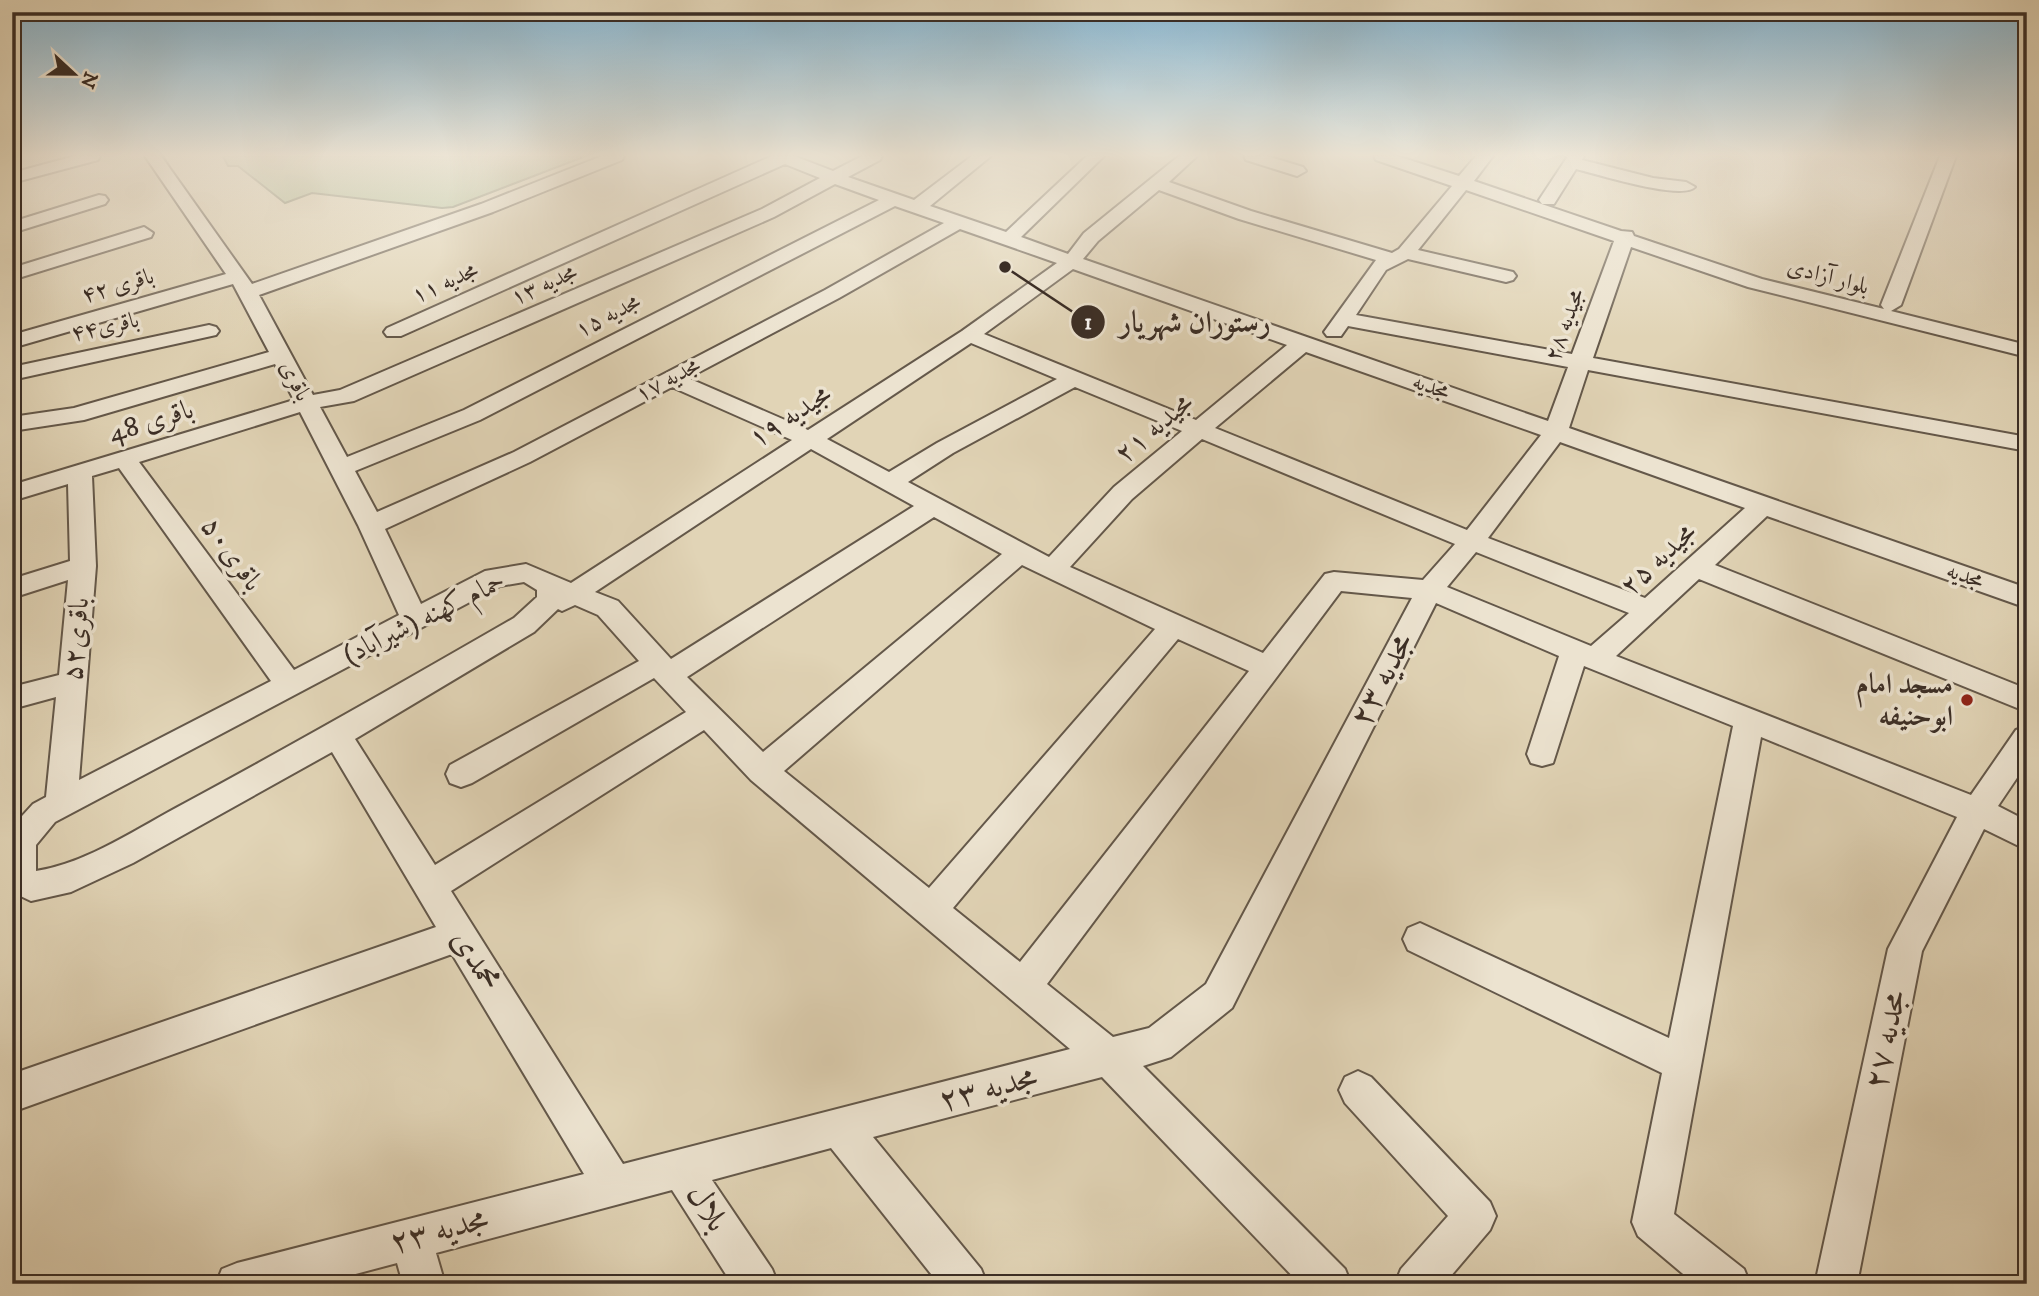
<svg xmlns="http://www.w3.org/2000/svg" width="2039" height="1296" font-family="'IM FELL DW Pica',Amiri,serif">
<style>
.green{fill:#acbe93;stroke:#74765c;stroke-width:2}
.lines{fill:none;stroke-linecap:round;stroke-linejoin:round}
.minor-casing{stroke:#64584a;stroke-width:4}
.minor{fill:#ece3d0;fill-rule:evenodd}
.poi-dot{fill:#8f2418;stroke:#ece3d0;stroke-width:2.5}
.labels{text-anchor:middle;dominant-baseline:central;stroke-width:7;stroke-linejoin:round;paint-order:stroke}
.far-street-label{font-size:23px;fill:#3b2e26;stroke:#ece3d0}
.street-label{font-size:28px;fill:#3b2e26;stroke:#ece3d0}
.poi-label{font-size:28px;font-weight:bold;fill:#3b2e26;stroke:#ece3d0;text-anchor:end}
.near-street-label{font-size:33px;fill:#3b2e26;stroke:#ece3d0}
.leader{fill:none;stroke:#3b2e26;stroke-width:2.5}
.callout-dot{fill:#3b2e26;stroke:#ece3d0;stroke-width:2.5}
.mark-label{font-size:21px;text-anchor:middle;font-weight:bold;fill:#fff}
.callout-label{font-size:30px;text-anchor:middle;font-weight:bold;fill:#3b2e26;stroke:#ece3d0;stroke-width:7;stroke-linejoin:round;paint-order:stroke}
</style>
<rect width="100%" height="100%" fill="#e1d4b6"/>
<filter id="stains"><feTurbulence type="fractalNoise" baseFrequency=".00286" numOctaves="4"/><feColorMatrix values="0 0 0 0 .2 0 0 0 0 .09 0 0 0 0 .02 0 0 0 .5 -.17"/></filter>
<radialGradient id="worn" r=".72"><stop offset=".6" stop-color="#630" stop-opacity="0"/><stop offset="1" stop-color="#630" stop-opacity=".3"/></radialGradient>
<path class="green" d="M223,156H586L453,207L442,208L312,193L285,203L238,166H228Z"/>
<g class="lines">
<g class="minor-casing">
<path id="minor" d="M75,156H100L98,160L12,183V173Z
M145,156H161L252,284L481,204L602,156H624L622,160L493,212L259,295L313,395L340,390L762,209L820,178L785,164L401,336H387L384,332L387,328L772,156H794L833,171L862,156H882L880,160L848,177L914,200L972,156H991L930,206L1006,232L1087,156H1104L1021,237L1068,254L1084,233L1179,156H1197L1169,182L1251,211L1392,253L1399,249L1452,186L1376,160L1374,156H1397L1459,176L1476,156H1493L1474,181L1621,231L1632,232L1634,236L1762,279L1884,309L1881,305L1940,156H1956L1901,305L1891,311L2027,345V357L1748,287L1631,247L1593,358L2027,437V451L1588,370L1569,428L2027,588V608L1767,516L1715,565L2027,689V712L1699,579L1616,656L1971,795L2016,730L2027,726V763L1998,806L2027,821V850L1984,829L1922,951L1857,1284H1815L1888,949L1957,817L1761,737L1674,1214L1744,1269L1750,1284H1695L1638,1236L1632,1222L1662,1073L1408,950L1403,939L1408,928L1420,923L1669,1038L1733,726L1584,666L1553,763L1542,766L1531,763L1527,754L1559,656L1436,603L1232,1008L1171,1057L1143,1066L1345,1269L1351,1284H1300L1102,1077L873,1137L981,1269L987,1284H939L831,1148L712,1180L772,1269L778,1284H732L672,1190L436,1253L445,1284H403L397,1263L318,1284H216L222,1269L237,1263L584,1174L452,954L12,1112V1074L436,927L332,752L133,863L71,892L31,901L12,892V827L33,804L46,797L56,697L12,709V687L59,675L68,580L12,598V579L70,561L68,484L12,501V485L294,400L275,364L84,420L12,431V417L74,408L269,352L233,284L12,348V335L226,274ZM835,184L879,200L464,410L347,457L320,407L354,401L774,217ZM1159,190L1239,219L1376,260L1324,332L1327,336H1341L1348,326L1568,367L1548,421L1083,259L1098,241ZM1466,190L1614,241L1572,354L1356,315L1386,270L1408,259L1506,282L1513,280L1516,276L1513,272L1418,250ZM895,206L944,223L825,290L514,452L377,512L355,471L480,420ZM960,229L1057,263L962,331L808,430L688,378L839,298ZM1073,269L1287,345L1196,420L984,334ZM971,343L1057,379L937,443L889,472L827,439ZM1306,352L1541,435L1467,530L1215,428ZM672,387L792,440L571,583L526,564L485,571L421,604L385,529L530,462ZM1075,387L1182,431L1114,487L1049,557L908,482L953,453ZM300,412L358,525L399,615L294,670L139,462ZM1202,439L1455,544L1423,580L1334,572L1325,574L1263,653L1070,567L1132,499ZM1560,442L1745,508L1645,598L1488,538ZM811,449L914,506L671,659L618,601L595,592ZM119,468L271,681L79,780L96,566L92,476ZM934,517L1002,554L763,752L687,677ZM1476,552L1629,613L1591,646L1447,587ZM1022,565L1155,629L929,888L784,771ZM524,582L537,590V597L514,618C405,681 296,743 185,803C139,827 88,863 36,871V845L55,822L500,586ZM1341,591L1412,598L1206,984L1149,1028L1113,1037L1047,984ZM575,605L598,615L639,661L450,765L446,774L450,783L461,787L472,783L654,678L686,712L435,865L355,739L534,632L558,609L562,611ZM1178,639L1249,671L1020,962L953,908ZM704,730L751,780L1070,1049L623,1164L451,891Z
M1244,156H1267L1303,167L1306,171L1297,176L1246,160Z
M1568,156H1584L1582,160L1653,178L1686,182L1695,187C1682,201 1597,174 1576,169L1554,204H1542L1539,200Z
M99,195L105,196L108,200L105,204L12,233V222Z
M144,227L153,233L151,237L12,280V268Z
M209,325L216,327L219,331L216,335L12,380V367Z
M1358,1071L1371,1077L1490,1202L1496,1216L1490,1230L1444,1284H1395L1401,1269L1448,1216L1345,1103L1339,1090L1345,1077Z"/>
</g>
<use href="#minor" class="minor"/>
</g>
<linearGradient id="sky" x2="0" y2="1"><stop stop-color="#86b6d2"/><stop offset="0.46" stop-color="#f2ecde"/><stop offset="1" stop-color="#f2ecde" stop-opacity="0"/></linearGradient>
<rect width="2039" height="337" fill="url(#sky)"/>
<circle class="poi-dot" cx="1967" cy="700" r="7"/>
<g class="labels">
<g class="far-street-label">
<text transform="translate(1828 277) rotate(15)">بلوار آزادی</text>
<text transform="translate(445 283) rotate(-24)">مجدیه ۱۱</text>
<text transform="translate(544 285) rotate(-24)">مجدیه ۱۳</text>
<text transform="translate(118 286) rotate(-16)">باقری ۴۲</text>
<text transform="translate(608 316) rotate(-27)">مجدیه ۱۵</text>
<text transform="translate(1565 325) rotate(-70)">مجیدیه ۲۸</text>
<text transform="translate(105 327) rotate(-12)">باقری۴۴</text>
<text transform="translate(668 380) rotate(-28)">مجدیه ۱۷</text>
<text transform="translate(295 381) rotate(63)">باقری</text>
<text transform="translate(1431 387) rotate(19)">مجدیه</text>
<text transform="translate(1965 576) rotate(19)">مجدیه</text>
</g>
<g class="street-label">
<text transform="translate(790 416) rotate(-33)">مجیدیه ۱۹</text>
<text transform="translate(151 421) rotate(-17)">باقری 48</text>
<text transform="translate(1154 428) rotate(-40)">مجیدیه ۲۱</text>
<text transform="translate(232 554) rotate(54)">باقری۵۰</text>
<text transform="translate(1658 559) rotate(-43)">مجیدیه ۲۵</text>
<text transform="translate(424 618) rotate(-26)">حمام کهنه (شیرآباد)</text>
<text transform="translate(76 639) rotate(-85)">باقری۵۲</text>
</g>
<g class="poi-label">
<text x="1953" y="684">مسجد امام<tspan x="1953" dy="32">ابوحنیفه</tspan></text>
</g>
<g class="near-street-label">
<text transform="translate(1382 680) rotate(-63)">مجدیه ۲۳</text>
<text transform="translate(476 960) rotate(58)">محمدی</text>
<text transform="translate(1886 1040) rotate(-78)">مجدیه ۲۷</text>
<text transform="translate(988 1089) rotate(-15)">مجدیه ۲۳</text>
<text transform="translate(707 1208) rotate(57)">بلال</text>
<text transform="translate(439 1231) rotate(-15)">مجدیه ۲۳</text>
</g>
</g>
<path class="leader" d="M1005 267L1088 322"/>
<g class="callout-dot">
<circle cx="1005" cy="267" r="7"/>
<circle cx="1088" cy="322" r="18"/>
</g>
<g class="mark-label">
<text x="1088" y="329">1</text>
</g>
<g class="callout-label">
<text x="1195" y="332">رستوران شهریار</text>
</g>
<rect width="2039" height="1296" fill="none" stroke="#e1d4b6" stroke-width="42"/>
<rect x="14" y="14" width="2011" height="1268" fill="none" stroke="#3b2e26" stroke-width="3.5"/>
<rect x="21" y="21" width="1997" height="1254" fill="none" stroke="#3b2e26" stroke-width="2"/>
<g transform="translate(74 74) rotate(112)" stroke="#ece3d0" stroke-width="5" paint-order="stroke">
<path d="M0-5L12 26L0 18L-12 26Z" fill="#3b2e26"/>
<text y="-10" font-size="19" font-weight="bold" text-anchor="middle" fill="#3b2e26">N</text>
</g>
<rect width="100%" height="100%" filter="url(#stains)"/>
<rect width="100%" height="100%" fill="url(#worn)"/>
</svg>
